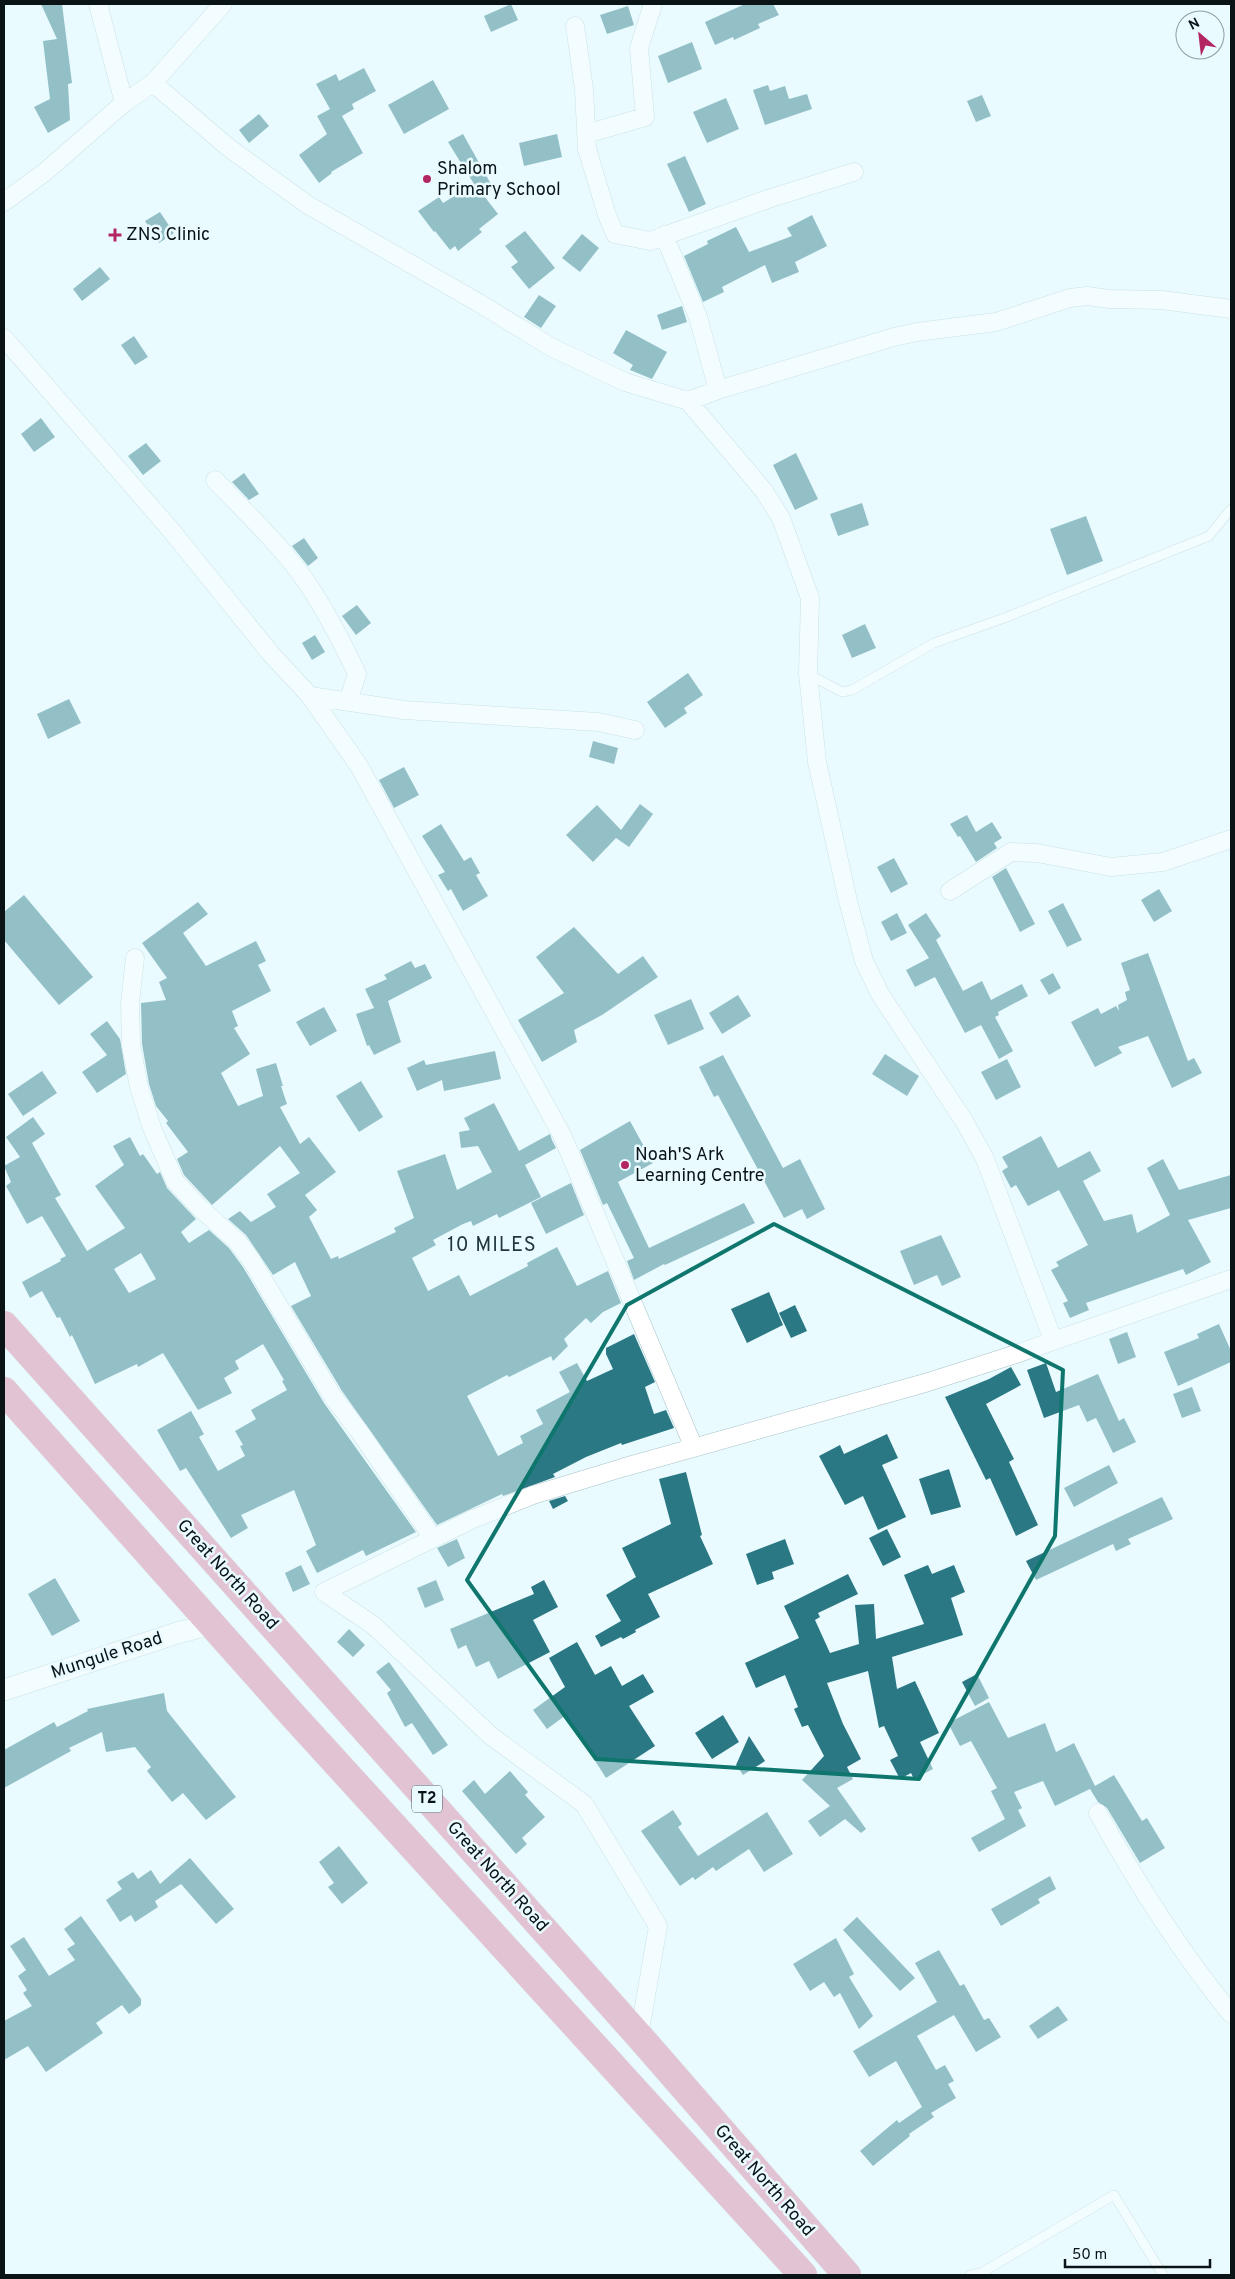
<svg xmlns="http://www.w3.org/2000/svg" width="1235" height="2279" font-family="Overpass,sans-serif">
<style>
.building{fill:#2a7884;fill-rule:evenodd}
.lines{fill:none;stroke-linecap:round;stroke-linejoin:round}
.service-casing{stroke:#a7c2c7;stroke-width:10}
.minor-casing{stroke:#a7c2c7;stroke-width:19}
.tertiary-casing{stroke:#a7c2c7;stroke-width:22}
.trunk-casing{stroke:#d8d9da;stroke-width:29}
.service{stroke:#fff;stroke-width:9}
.minor{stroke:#fff;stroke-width:18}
.tertiary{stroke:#fff;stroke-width:21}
.trunk{stroke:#d87f9e;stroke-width:28}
.marked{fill:none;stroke:#0f766e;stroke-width:4;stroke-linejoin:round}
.poi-dot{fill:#b22662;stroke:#eafbff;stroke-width:2}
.labels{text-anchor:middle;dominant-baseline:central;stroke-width:5;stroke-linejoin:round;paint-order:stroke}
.shield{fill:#eafbff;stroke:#4d595c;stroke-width:1}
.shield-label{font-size:16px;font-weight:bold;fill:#0a1416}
.poi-label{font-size:18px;fill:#0a1416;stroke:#eafbff;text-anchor:start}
.street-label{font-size:18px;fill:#0a1416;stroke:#eafbff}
.quarter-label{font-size:20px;letter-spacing:1px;fill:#20383d;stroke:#eafbff}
</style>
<rect width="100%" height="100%" fill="#eafbff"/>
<path class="building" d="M41,4H62L72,83L68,84L70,120L48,133L34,107L50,99L43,41L57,39Z
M511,4L518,20L491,32L484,16Z
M745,4H773L779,15L758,24L760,28L734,40L733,37L715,45L705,22Z
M628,6L634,25L607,34L600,15Z
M692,42L702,69L668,83L658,56Z
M364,68L376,91L352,104L354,109L342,116L363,153L331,172L332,173L319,183L299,155L327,134L317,116L330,109L316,84L336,74L339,81Z
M433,80L449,109L404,134L388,105Z
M768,85L770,91L785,86L789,99L807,94L812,109L765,125L753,90Z
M982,95L991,116L976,122L967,101Z
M726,98L739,129L707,143L693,112Z
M259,114L269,126L249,143L239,130Z
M463,134L492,186L481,192L498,214L479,229L482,232L458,251L455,246L450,250L435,231L434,232L418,211L439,197L443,203L474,184L448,142Z
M557,134L562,157L524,166L519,143Z
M685,156L706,204L689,212L667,164Z
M160,212L174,233L159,243L145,221Z
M812,215L827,246L795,262L799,272L772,283L765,265L722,287L724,292L703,302L684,256L708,244L707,241L736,227L749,252L792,236L787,228Z
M525,231L555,268L529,289L511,267L518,262L505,246Z
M582,234L599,248L580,272L562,258Z
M100,267L110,279L82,301L73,289Z
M539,295L556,306L541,328L524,317Z
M682,306L687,322L662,330L657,315Z
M626,330L667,352L652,379L630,370L633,365L613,353Z
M134,336L148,357L135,365L121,345Z
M41,418L55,437L34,452L21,434Z
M146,443L161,461L143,475L128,456Z
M796,453L818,499L795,510L773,465Z
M244,473L259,494L249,500L232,482Z
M862,503L869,525L838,536L830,514Z
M1086,516L1103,561L1067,575L1050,529Z
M304,538L318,558L308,566L292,546Z
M357,605L371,623L356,635L342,616Z
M865,624L876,648L852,658L842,635Z
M315,635L325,652L312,660L302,643Z
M688,673L703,695L684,708L687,713L665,728L647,702Z
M69,699L81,723L48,739L37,714Z
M593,741L618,748L614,764L589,757Z
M404,767L419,795L394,808L379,780Z
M640,804L653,814L629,847L616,838L593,862L566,835L597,805L621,830Z
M967,815L976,832L992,822L1002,838L994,843L997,848L976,862L960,836L958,837L950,824Z
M441,824L464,861L471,857L480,873L476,875L488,896L463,911L451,889L448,891L438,875L445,872L422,836Z
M894,858L908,884L891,893L877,867Z
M1006,868L1035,924L1020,932L992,877Z
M1159,889L1172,911L1154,922L1141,900Z
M24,895L93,977L59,1005L4,940V912Z
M198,902L208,914L183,933L206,966L256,941L266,961L258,965L271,991L232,1011L238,1026L234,1028L250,1054L221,1073L238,1106L263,1096L256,1069L276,1063L283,1086H281L287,1104L280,1107L300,1144L309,1137L336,1172L305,1195L317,1210L309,1217L331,1259L338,1256L339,1259L396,1232L394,1228L414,1218L397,1171L445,1154L457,1190L492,1172L478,1146L461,1148L459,1132L470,1130L464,1118L494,1103L519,1151L550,1134L552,1140L556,1148L525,1165L541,1197L499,1218L497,1214L473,1226L471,1221L463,1224L433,1240L436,1245L412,1258L428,1291L459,1275L470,1296L528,1266L527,1263L557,1247L577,1286L608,1271L621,1303L603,1312L591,1323L586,1318L564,1339L568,1346L553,1361L551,1356L509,1377L507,1375L467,1396L498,1456L523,1443L520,1436L543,1424L536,1410L570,1392L559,1372L577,1363L587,1381L613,1369L606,1354V1348L634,1334L655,1382L645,1387L654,1414L666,1410L674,1428L622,1445L621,1443L586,1457L553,1474L555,1477L503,1496L502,1494L437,1525L342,1391L291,1306L311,1296L295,1262L273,1275L246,1235L228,1219L240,1211L251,1222L276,1207L267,1194L300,1173L280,1146L212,1205L184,1175L177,1159L188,1152L166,1123L168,1121L156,1106L149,1084L142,1044L141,1003L166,1000L159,982L167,978L142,943Z
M1063,903L1082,940L1067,947L1048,911Z
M897,913L907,933L891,941L881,922Z
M926,913L941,936L936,940L963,991L982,981L991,1000L1022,984L1028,996L998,1012L999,1015L995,1017L1013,1051L999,1059L981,1025L965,1033L935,977L915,987L906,970L929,958L908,925Z
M574,927L618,974L643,956L658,977L602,1015L574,1030L577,1042L542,1062L518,1020L564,993L536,957Z
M1148,953L1188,1061L1194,1058L1202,1073L1172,1088L1148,1036L1118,1047L1122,1053L1095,1067L1071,1022L1098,1008L1101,1014L1116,1006L1119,1011L1118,1005L1127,1000L1125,992L1130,990L1121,963Z
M411,961L415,968L425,964L432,978L388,1001L401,1042L374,1055L369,1045L367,1046L356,1014L374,1008L365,989L387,979L384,975Z
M1053,973L1061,988L1049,995L1040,980Z
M738,995L751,1016L722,1034L709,1013Z
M691,999L704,1029L668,1045L654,1015Z
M324,1007L337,1031L310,1046L296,1022Z
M107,1021L120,1039L126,1074L97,1093L82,1072L107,1055L90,1034Z
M495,1051L501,1079L444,1091L442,1080L417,1091L407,1068L424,1060L426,1065Z
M885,1054L919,1076L907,1096L872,1074Z
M723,1055L783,1168L800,1159L825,1209L807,1219L802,1209L784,1218L718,1095L714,1097L699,1067Z
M1007,1059L1021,1087L996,1100L981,1072Z
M42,1071L57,1093L23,1116L8,1094Z
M361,1081L383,1117L359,1132L336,1096Z
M33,1117L45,1134L32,1143L61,1195L55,1198L87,1251L125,1228L95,1186L124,1165L113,1146L130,1137L140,1156L143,1154L157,1174L160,1172L167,1188L196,1219L181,1232L189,1243L209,1230L229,1248L243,1267L324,1403L416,1532L366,1556L363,1550L317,1573L306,1551L316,1545L294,1490L241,1515L248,1528L231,1538L186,1468L180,1471L157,1430L191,1411L204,1434L199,1437L218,1471L245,1456L240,1446L243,1445L235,1431L256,1419L251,1410L287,1390L282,1381L284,1380L263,1344L235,1361L239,1369L224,1378L232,1393L198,1410L163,1353L138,1367L137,1364L95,1384L72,1335L70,1337L60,1317L57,1318L42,1291L30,1298L22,1282L61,1261L60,1259L66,1256L42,1216L27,1224L6,1186L11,1182L4,1166L20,1157L6,1137ZM141,1253L156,1279L129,1293L114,1269Z
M630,1121L653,1163L618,1182L649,1248L744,1203L755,1223L665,1265L664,1264L634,1280L627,1261L634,1258L607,1203L603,1205L580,1150Z
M1041,1136L1058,1168L1090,1151L1101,1171L1083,1181L1104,1221L1132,1214L1137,1233L1170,1215L1147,1168L1163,1159L1179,1190L1231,1175V1208L1188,1220L1211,1262L1186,1275L1183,1269L1086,1303L1089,1310L1070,1318L1063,1303L1068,1301L1051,1270L1059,1266L1056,1262L1088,1245L1059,1190L1028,1206L1016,1185L1011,1188L1002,1171L1008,1167L1002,1157Z
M571,1183L584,1215L546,1234L531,1203Z
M941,1235L961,1277L942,1286L937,1275L914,1285L900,1251Z
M769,1292L783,1325L747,1343L731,1309Z
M795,1305L807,1331L791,1338L779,1313Z
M1219,1324L1231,1351V1362L1178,1386L1164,1352L1199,1338L1197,1334Z
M1127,1332L1136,1357L1118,1364L1109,1339Z
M1046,1363L1056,1392L1098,1374L1119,1421L1124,1418L1136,1442L1113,1453L1096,1418L1087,1422L1079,1405L1044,1418L1027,1370Z
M1011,1367L1021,1385L986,1404L1014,1459L1009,1462L1038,1525L1016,1536L990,1478L986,1480L945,1397L989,1379Z
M1192,1387L1201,1411L1182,1418L1173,1394Z
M887,1434L898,1458L882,1465L906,1517L878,1530L863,1496L845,1505L819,1456L840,1445L844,1454Z
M1109,1465L1118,1483L1074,1507L1064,1488Z
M949,1469L961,1507L931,1515L919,1479Z
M686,1472L702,1535L700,1536L713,1564L648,1594L660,1617L635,1630L636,1632L623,1639L621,1637L601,1647L595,1636L621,1621L606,1595L636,1577L622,1548L671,1524L659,1479Z
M565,1496L568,1501L553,1509L549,1501Z
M1162,1497L1173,1519L1128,1539L1131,1544L1116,1551L1113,1544L1036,1580L1026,1561Z
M887,1529L901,1557L883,1566L869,1538Z
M457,1539L465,1558L448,1567L437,1548Z
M785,1539L794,1564L772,1572L774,1579L757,1585L746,1554Z
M301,1565L310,1584L293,1592L285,1573Z
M928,1565L932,1574L954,1565L965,1592L951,1598L963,1635L892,1657L897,1689L915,1681L939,1733L920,1742L933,1769L914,1779L911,1773L900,1779L890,1760L898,1756L884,1726L879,1728L868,1671L827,1683L843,1724L861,1759L847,1767L853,1779L837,1788L866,1829L861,1833L845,1819L820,1837L808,1821L830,1806L802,1780L824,1756L808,1725L802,1727L794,1709L798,1707L785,1675L756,1688L745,1663L799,1638L784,1606L848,1574L858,1594L818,1613L820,1617L815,1620L830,1653L859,1644L855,1605L874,1604L876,1639L924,1624L904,1575Z
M55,1578L80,1621L52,1636L28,1594Z
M436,1580L444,1600L425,1608L417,1588Z
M544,1580L558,1607L533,1620L550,1652L498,1679L489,1661L476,1667L466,1645L458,1649L450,1629L534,1594L531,1587Z
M349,1629L365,1645L353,1657L337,1642Z
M577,1642L595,1675L611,1666L622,1686L643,1674L654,1692L629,1706L655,1746L606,1778L566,1715L547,1729L533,1710L565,1687L549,1658Z
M389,1662L448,1745L433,1755L412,1723L405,1727L387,1693L391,1690L376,1672Z
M977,1674L989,1698L975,1706L962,1682Z
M164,1693L167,1711L236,1797L206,1820L183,1793L172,1802L147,1771L151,1767L135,1747L106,1752L102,1732L69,1748L71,1751L4,1788V1750L54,1722L57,1727L88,1711L87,1709Z
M989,1702L1008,1738L1045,1723L1056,1752L1074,1743L1095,1786L1114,1775L1142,1821L1147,1818L1165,1848L1140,1863L1107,1808L1098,1802L1090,1789L1094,1787L1055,1806L1043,1781L1014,1792L1022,1808L1018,1810L1026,1826L979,1852L971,1838L1005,1819L991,1791L997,1788L971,1741L960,1746L948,1723Z
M723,1715L739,1742L712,1759L695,1733Z
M749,1736L765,1761L743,1775L736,1765Z
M510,1771L528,1792L525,1795L545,1817L522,1838L527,1844L516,1854L462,1791L474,1780L485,1794Z
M673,1810L682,1824L678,1827L698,1856L767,1812L793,1854L764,1872L749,1849L716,1871L713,1867L695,1880L693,1877L680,1886L641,1831Z
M339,1846L368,1883L342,1904L328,1887L334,1883L319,1862Z
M190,1858L234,1909L216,1924L181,1884L155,1901L158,1907L135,1922L131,1915L120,1922L106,1900L122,1889L117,1882L133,1872L138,1879L151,1870L160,1884Z
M1050,1876L1056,1889L1038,1899L1040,1903L1001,1926L991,1909Z
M81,1916L141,1999V2005L129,2014L122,2005L96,2023L103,2033L46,2072L28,2046L4,2060V2021L32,2006L23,1993L27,1990L18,1976L26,1970L10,1946L24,1937L49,1976L75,1960L67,1949L75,1944L64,1929Z
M857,1917L915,1978L900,1991L843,1930Z
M836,1938L854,1974L849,1977L873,2016L859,2029L840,1993L834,1997L824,1982L810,1991L793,1964Z
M939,1950L960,1986L964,1984L984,2020L989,2018L1001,2037L976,2052L954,2015L917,2036L936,2070L945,2065L954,2081L948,2084L956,2098L931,2113L934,2117L909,2134L910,2136L873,2166L860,2151L897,2120L899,2123L922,2107L896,2061L869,2077L853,2051L937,2002L915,1963Z
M1058,2006L1068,2020L1038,2039L1029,2026Z"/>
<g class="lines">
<g class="service-casing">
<path id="service" d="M808,674L842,692L852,690L934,643L1007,617L1209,536L1231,509
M981,2273L1114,2195L1163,2275
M970,2275L981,2273L983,2275"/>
</g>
<g class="minor-casing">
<path id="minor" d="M98,4L124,103
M575,26L584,89L587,149L607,215L615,234L650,241L768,199L854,172
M153,83L229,148L308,205L479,303L551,347L625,382L688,401L764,491L781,518L810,598L808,674L817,762L848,901L864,961L880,994L964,1121L985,1159L1053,1340
M586,134L645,117L639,48L653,4
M4,202L45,172L124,103L153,83L223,4
M664,235L698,317L718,390
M4,338L170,529L271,654L310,696L359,766L562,1135L694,1448
M688,401L718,390L894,337L917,332L996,322L1070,298L1087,296L1109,299L1162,300L1231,309
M215,480C245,512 279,543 305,580C325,609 342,642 357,674L348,702
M310,696L404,710L598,722L635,730
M950,891L1011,852L1037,853L1111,867L1163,862L1231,839
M135,958L130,1003L131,1045L139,1087L152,1128L175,1181L200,1208L237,1241L252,1261L333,1397L359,1431L433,1538
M1098,1813C1137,1884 1180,1951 1231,2014
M639,2036L658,1926L584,1804L491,1736L373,1625L324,1592L473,1519L533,1495L625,1467L925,1383L1013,1355L1231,1279"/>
</g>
<g class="tertiary-casing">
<path id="tertiary" d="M4,1690L177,1633L212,1624"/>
</g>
<g class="trunk-casing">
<path id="trunk" d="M4,1325L639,2036L847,2275
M4,1391L288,1710L803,2275"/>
</g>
<use href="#service" class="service"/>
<use href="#minor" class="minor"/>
<use href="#tertiary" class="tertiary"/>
<use href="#trunk" class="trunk"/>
</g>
<path d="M0 0H1235V2279H0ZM774,1224L1063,1370L1055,1536L919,1779L596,1759L467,1580L627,1305Z" fill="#eafbff" fill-opacity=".55" fill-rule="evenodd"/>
<path class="marked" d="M774,1224L1063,1370L1055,1536L919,1779L596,1759L467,1580L627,1305Z"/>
<g class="poi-dot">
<circle cx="427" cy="179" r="5"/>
<path d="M112.5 227.5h5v5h5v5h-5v5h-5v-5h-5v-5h5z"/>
<circle cx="625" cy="1165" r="5"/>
</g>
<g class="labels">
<rect class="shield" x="412" y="1785.5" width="30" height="27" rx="4"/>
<g class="shield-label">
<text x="427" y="1799">T2</text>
</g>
<g class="poi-label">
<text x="437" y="169">Shalom<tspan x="437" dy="21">Primary School</tspan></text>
<text x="126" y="235">ZNS Clinic</text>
<text x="635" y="1155">Noah'S Ark<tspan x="635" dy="21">Learning Centre</tspan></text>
</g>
<g class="street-label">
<text transform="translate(227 1575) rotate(48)">Great North Road</text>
<text transform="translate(107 1656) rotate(-18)">Mungule Road</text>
<text transform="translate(497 1877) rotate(48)">Great North Road</text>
<text transform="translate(764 2181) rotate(49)">Great North Road</text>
</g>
<g class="quarter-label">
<text x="492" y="1246">10 MILES</text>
</g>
</g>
<rect width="1235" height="2279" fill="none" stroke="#0a1416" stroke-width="10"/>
<g transform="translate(1200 35) rotate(332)"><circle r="24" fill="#eafbff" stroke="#909fa2"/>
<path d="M0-4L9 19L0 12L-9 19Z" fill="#b22662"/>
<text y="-8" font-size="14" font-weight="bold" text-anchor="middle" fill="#0a1416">N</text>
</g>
<path d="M1065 2259v8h145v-8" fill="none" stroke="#0a1416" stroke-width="2.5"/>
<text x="1072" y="2259" font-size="15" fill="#0a1416" stroke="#eafbff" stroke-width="4" paint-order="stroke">50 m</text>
</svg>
